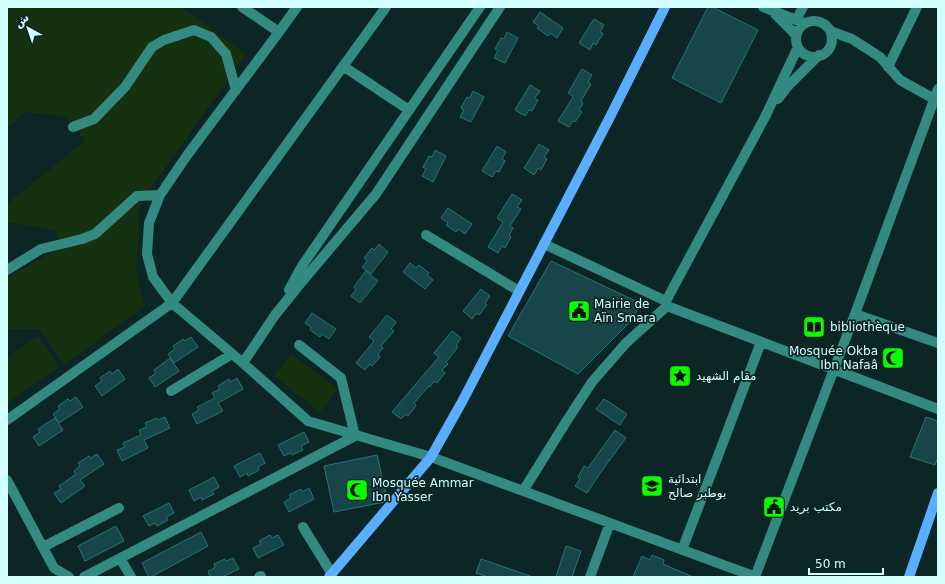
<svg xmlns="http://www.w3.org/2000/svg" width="945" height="584" font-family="'DejaVu Sans','Noto Sans Arabic',sans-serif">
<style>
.green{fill:#15310f}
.building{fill:#164649;stroke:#267378}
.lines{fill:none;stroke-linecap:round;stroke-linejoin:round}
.minor{stroke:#328a81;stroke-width:10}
.major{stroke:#59aeff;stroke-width:10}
.labels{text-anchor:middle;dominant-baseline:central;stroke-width:3.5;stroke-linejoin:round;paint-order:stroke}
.poi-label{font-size:12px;fill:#d2fffe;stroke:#0c2626;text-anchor:start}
</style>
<rect width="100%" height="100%" fill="#0c2626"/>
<path class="green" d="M7,7H181L246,54L140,204L136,273L145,306L64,365L40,329H7V278L61,247L57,231L7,222V204L85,141L64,116L26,112L7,128Z
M38,336L59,367L7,403V358Z
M291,354L338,389L320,412L274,376Z"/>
<path class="building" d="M708,7H712L758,30L721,103L672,78Z
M540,12L563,28L557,38L550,33L548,36L537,28L539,26L533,22Z
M594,19L604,25L600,32L603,34L596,45L593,43L590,50L579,43Z
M507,32L518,38L505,63L494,58L498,50L495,49L501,38L504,39Z
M582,69L592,75L588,82L591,84L581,101L583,103L579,110L582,112L575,122L573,121L569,127L558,121L573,97L568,93Z
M530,85L540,91L535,98L538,100L532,111L529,110L525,116L515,110Z
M473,91L484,97L471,122L460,117L464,110L461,108L467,97L470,98Z
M539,144L549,150L544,157L547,159L541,170L538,168L534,175L524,168Z
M497,146L506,152L502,159L505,161L499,172L496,171L492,177L482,171Z
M435,150L446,156L433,182L422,176L426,169L423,167L429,156L432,157Z
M512,194L522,200L517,207L521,209L510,226L513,228L509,235L511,237L505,248L502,246L498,253L488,247L503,222L497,218Z
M448,208L472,224L465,234L458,229L456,232L446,225L448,223L441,218Z
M379,244L388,252L371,274L362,267L367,261L364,258L372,248L374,250Z
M551,261L640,303L633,319L578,374L508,336Z
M410,263L416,268L419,265L429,273L427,275L433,280L425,289L403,272Z
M366,271L378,281L360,303L351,296L356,290L354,287Z
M481,289L490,296L485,303L487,305L479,315L477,313L472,319L463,311Z
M312,313L336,329L329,339L322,334L320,337L310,330L311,327L305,323Z
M387,315L396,322L391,329L394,331L381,346L383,348L378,354L380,357L372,366L370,364L365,370L356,363L374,341L369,337Z
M452,331L461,338L456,345L458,347L446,362L448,364L442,370L445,373L437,383L434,381L430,387L429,386L414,403L416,406L408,416L406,414L401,419L392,412L439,357L434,353Z
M191,337L198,347L174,363L168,354L175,349L173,346L183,339L185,341Z
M170,358L179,371L155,387L149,378L156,373L154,370Z
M118,369L125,379L102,396L95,386L102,381L100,378L110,371L112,374Z
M237,378L243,389L218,403L223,411L197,424L192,414L199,410L197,407L215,398L212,393L220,389L218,386L229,379L230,382Z
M76,397L83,407L59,423L53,414L60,409L58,406L68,399L70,401Z
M604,399L627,414L620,425L596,409Z
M165,417L170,428L144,440L148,448L122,461L117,450L125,447L123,443L141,435L139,430L147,427L145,423L157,418L158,420Z
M926,417L938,421V457L935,465L910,457Z
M55,418L63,430L39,446L33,437L40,432L38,429Z
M615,430L626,438L609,461V460L587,493L575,486L580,479L578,477L584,466L588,468Z
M304,432L309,442L301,446L303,450L292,455L290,453L284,456L278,445Z
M260,453L265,463L258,467L259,470L248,476L247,473L240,477L234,466Z
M97,454L104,464L80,480L85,486L61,503L54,493L61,489L59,486L76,474L74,471L80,466L78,463L89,456L91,458Z
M377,455L387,498L385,502L334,512L324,466Z
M214,477L219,487L212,491L214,494L202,500L201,497L194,501L189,490Z
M309,488L314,499L289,512L284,502L291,498L289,495L301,489L302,492Z
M169,503L174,513L166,517L168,520L157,526L155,523L149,526L143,516Z
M116,526L124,541L85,561L78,546Z
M201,532L208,546L151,577H149L142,563Z
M270,535L272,538L278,535L284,545L258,558L253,548L261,544L259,541Z
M566,546L581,551L572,577H556Z
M652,555L664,560L663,564L693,577H633L642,556L650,560Z
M233,558L239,569L222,577H210L208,571L215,568L214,564L225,559L226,561Z
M481,559L530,576V577H488L476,573Z"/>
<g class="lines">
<path class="minor" d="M242,7L279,32L297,7
M763,7L804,23
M775,14L796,35
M796,20L803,7
M796 39a18 18 0 1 1 36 0a18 18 0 1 1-36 0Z
M830,31L852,39L880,57L900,80L938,101
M279,32L188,154L160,195L149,223L147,254L153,277L172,303L243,363L308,421L431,457L756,577
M343,66L409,110
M888,67L917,7
M778,99L788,86L819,55
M73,127L94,119L125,87L152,47L164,40L194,30L211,37L226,54L236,90
M426,235L519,291
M544,244L666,301L667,306L938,409
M7,270L41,249L82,239L95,234L137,196L160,195
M289,290L302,266L480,7
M666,301L765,117L798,47
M855,314L938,343
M243,363L275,315L300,284L376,194L500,7
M171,391L232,354
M7,420L172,303L386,7
M7,480L54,568L69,577
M523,491L566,422L592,382L626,343L667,306
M303,527L332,574
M43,547L119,508
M682,550L721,448L761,342
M120,558L131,577
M84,577L355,436L341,378L299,345
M259,577L261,576
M590,577L610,523
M755,577L855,314L938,89"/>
<path class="major" d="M329,577L431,457L463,400L610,117L665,7
M909,577L938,493"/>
</g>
<defs>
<g id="civic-square" transform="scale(1.15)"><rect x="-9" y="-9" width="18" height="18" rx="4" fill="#0bfd00" stroke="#0c2626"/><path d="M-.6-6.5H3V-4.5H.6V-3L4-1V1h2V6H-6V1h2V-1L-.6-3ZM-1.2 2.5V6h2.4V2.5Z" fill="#111"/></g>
<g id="library-square" transform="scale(1.15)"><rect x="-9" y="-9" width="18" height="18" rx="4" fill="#0bfd00" stroke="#0c2626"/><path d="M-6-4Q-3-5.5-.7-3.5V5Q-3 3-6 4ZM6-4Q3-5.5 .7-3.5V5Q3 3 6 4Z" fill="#111"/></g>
<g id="mosque-square" transform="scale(1.15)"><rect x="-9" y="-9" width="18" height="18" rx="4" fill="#0bfd00" stroke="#0c2626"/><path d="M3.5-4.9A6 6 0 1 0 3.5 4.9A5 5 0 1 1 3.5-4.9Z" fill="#111"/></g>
<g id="sight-square" transform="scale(1.15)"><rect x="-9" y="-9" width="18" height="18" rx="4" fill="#0bfd00" stroke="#0c2626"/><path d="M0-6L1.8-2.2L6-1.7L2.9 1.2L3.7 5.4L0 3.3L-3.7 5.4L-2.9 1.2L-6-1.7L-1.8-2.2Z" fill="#111"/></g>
<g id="school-square" transform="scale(1.15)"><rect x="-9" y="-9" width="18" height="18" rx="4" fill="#0bfd00" stroke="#0c2626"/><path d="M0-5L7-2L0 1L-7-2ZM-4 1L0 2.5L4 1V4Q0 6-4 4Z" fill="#111"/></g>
</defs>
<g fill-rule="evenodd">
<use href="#civic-square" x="579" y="311"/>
<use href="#library-square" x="814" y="327"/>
<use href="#mosque-square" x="893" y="358"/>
<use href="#sight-square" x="680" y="376"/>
<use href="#school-square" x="652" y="486"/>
<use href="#mosque-square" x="357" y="490"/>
<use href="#civic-square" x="774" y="507"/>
</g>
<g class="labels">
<g class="poi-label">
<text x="594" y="304">Mairie de<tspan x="594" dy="14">Aïn Smara</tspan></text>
<text x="830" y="327">bibliothèque</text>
<text x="878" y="351" text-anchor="end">Mosquée Okba<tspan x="878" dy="14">Ibn Nafaâ</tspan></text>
<text x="696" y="376">مقام الشهيد</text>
<text x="668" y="479">ابتدائية<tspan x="668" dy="14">بوطبر صالح</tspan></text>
<text x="372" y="483">Mosquée Ammar<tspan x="372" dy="14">Ibn Yasser</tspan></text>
<text x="790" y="507">مكتب بريد</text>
</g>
</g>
<rect width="945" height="584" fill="none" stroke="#d2fffe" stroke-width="16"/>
<g transform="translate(28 28) rotate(320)" stroke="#0c2626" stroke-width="3" paint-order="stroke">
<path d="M0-3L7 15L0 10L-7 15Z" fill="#d2fffe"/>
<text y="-6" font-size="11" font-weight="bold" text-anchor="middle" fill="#d2fffe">ش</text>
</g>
<path d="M809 568v6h74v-6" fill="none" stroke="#d2fffe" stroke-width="2"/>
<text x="815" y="568" font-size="12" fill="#d2fffe" stroke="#0c2626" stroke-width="3" paint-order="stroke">50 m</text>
</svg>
